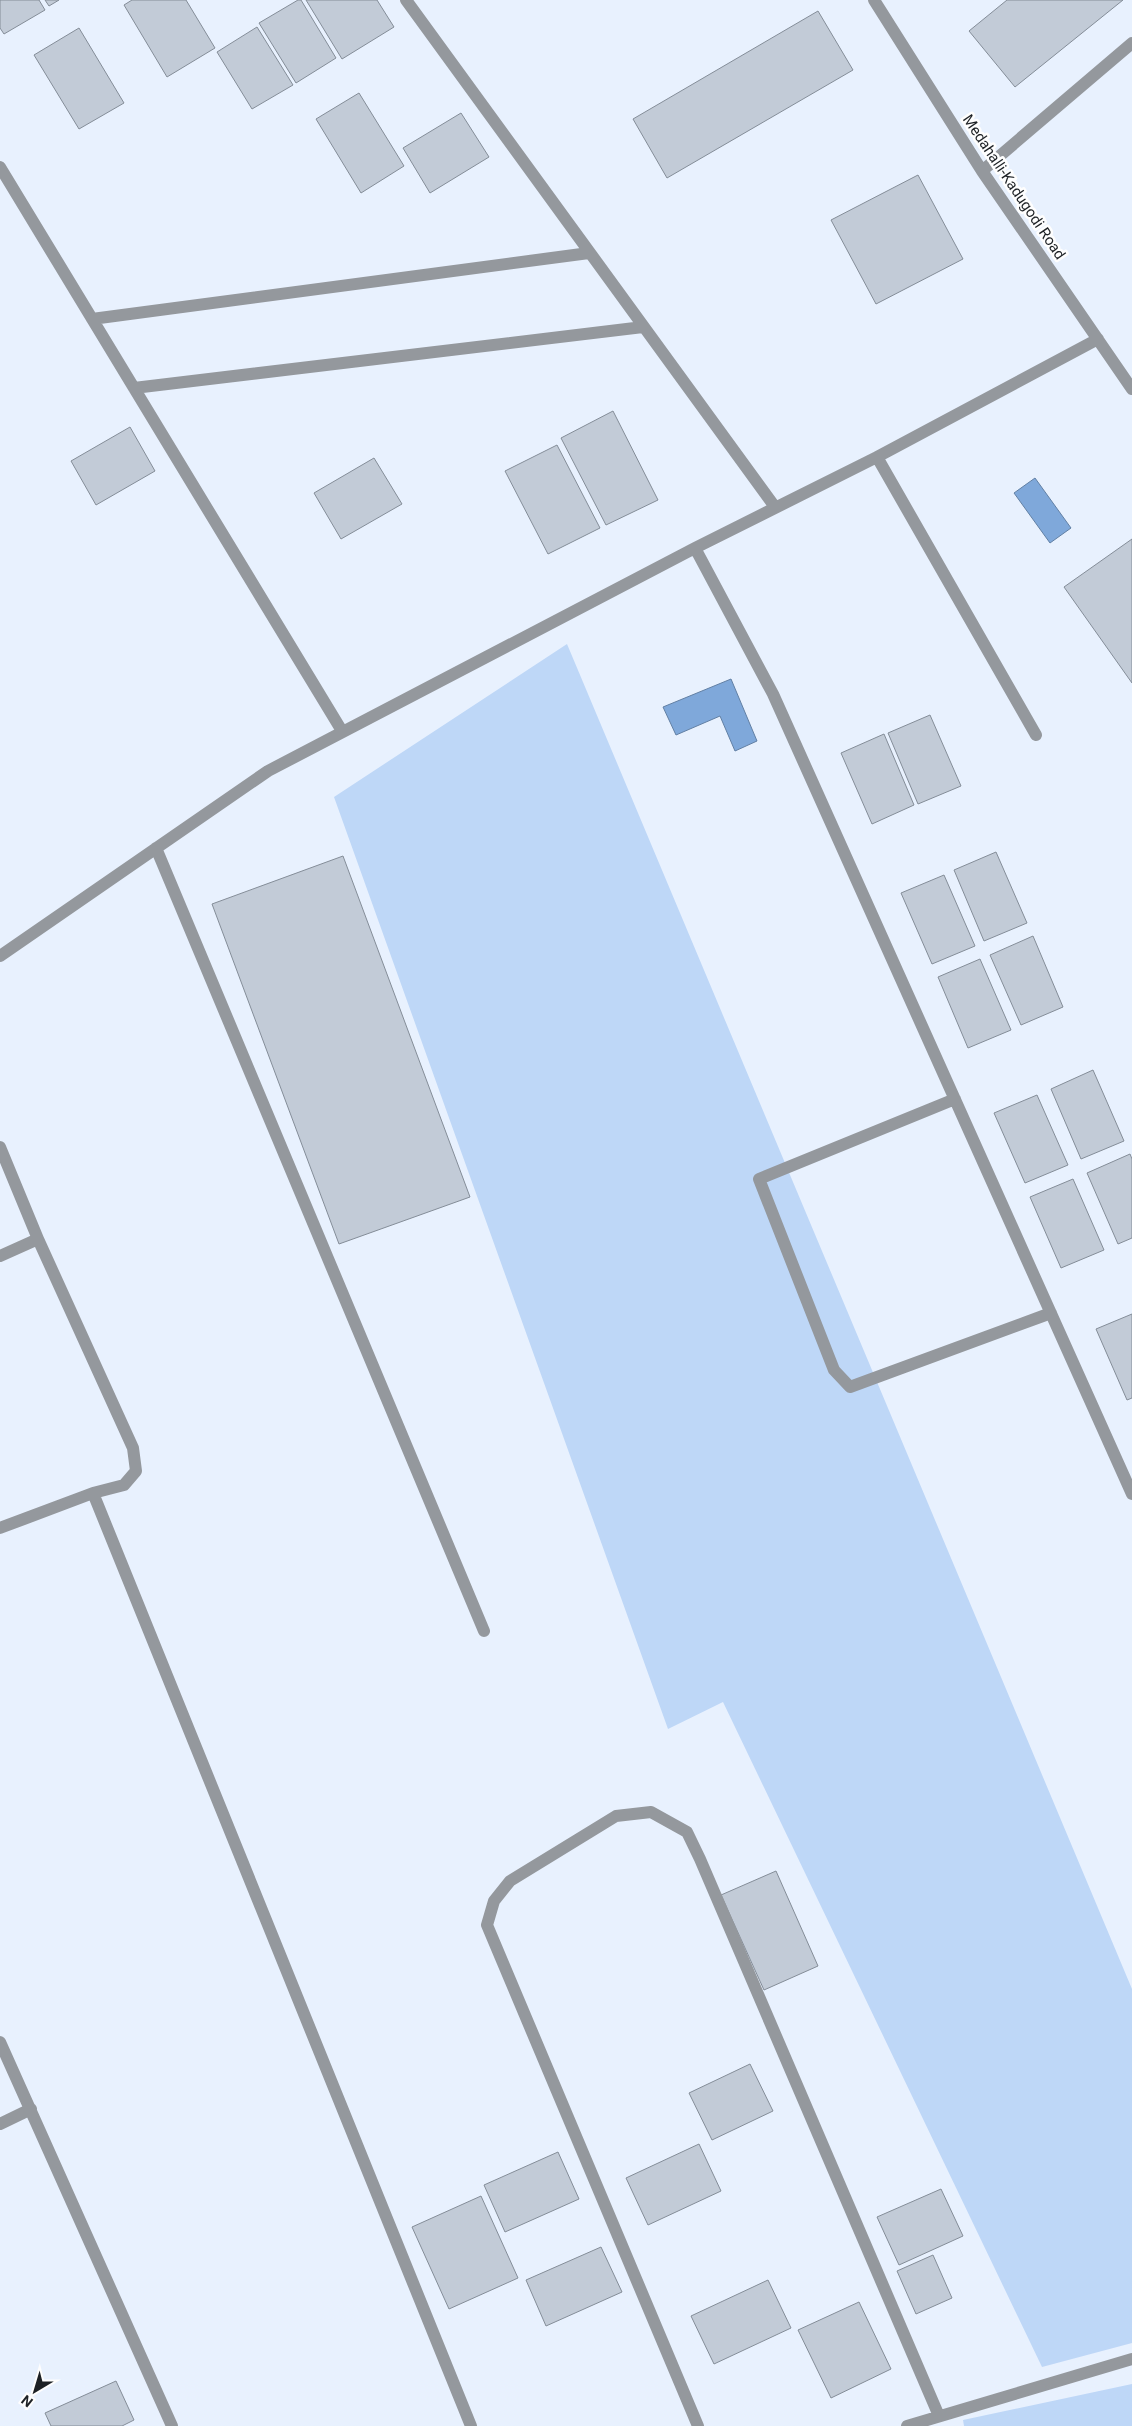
<svg xmlns="http://www.w3.org/2000/svg" width="1132" height="2426" font-family="Roboto,sans-serif">
<style>
.green{fill:#bed7f7}
.water{fill:#7fa8da;stroke:#6280a4}
.building{fill:#c2cbd7;stroke:#848d98}
.lines{fill:none;stroke-linecap:round;stroke-linejoin:round}
.minor{stroke:#94989d;stroke-width:12}
.labels{text-anchor:middle;dominant-baseline:central;stroke-width:5;stroke-linejoin:round;paint-order:stroke}
.street-label{font-size:15px;fill:#1d2125;stroke:#fefefe}
</style>
<rect width="100%" height="100%" fill="#e8f1fe"/>
<path class="green" d="M567,644L1132,1989V2343L1042,2367L723,1702L668,1729L334,797Z
M1132,2384V2426H964L963,2420Z"/>
<path class="water" d="M1035,478L1071,528L1050,543L1014,493Z
M731,679L757,741L735,751L720,716L676,735L663,707Z"/>
<path class="building" d="M0,0H39L45,10L4,34L0,28Z
M45,0H59L49,6Z
M132,0H186L215,48L167,77L124,5Z
M298,0H301L336,58L296,83L259,23Z
M306,0H377L394,27L342,59Z
M1007,0H1123L1015,87L969,31Z
M818,11L853,70L667,178L633,119Z
M257,27L293,85L252,109L217,52Z
M79,28L124,103L79,129L34,55Z
M359,93L404,166L361,193L316,119Z
M461,113L489,157L430,193L403,148Z
M918,175L963,259L876,304L831,220Z
M613,411L658,500L606,525L561,438Z
M130,427L155,471L96,505L71,461Z
M557,445L600,528L548,554L505,471Z
M374,458L402,504L341,539L314,493Z
M1132,539V683L1064,587Z
M930,715L961,786L918,804L888,733Z
M884,734L914,805L872,824L841,753Z
M996,852L1027,923L984,941L954,870Z
M343,856L470,1197L339,1244L212,904Z
M944,875L975,946L932,964L901,893Z
M1033,936L1063,1007L1021,1025L990,955Z
M980,959L1011,1030L968,1048L938,977Z
M1093,1070L1124,1141L1081,1159L1051,1089Z
M1037,1095L1068,1165L1025,1183L994,1113Z
M1130,1154L1132,1159V1238L1118,1244L1087,1173Z
M1073,1179L1104,1250L1061,1268L1030,1197Z
M1132,1314V1398L1127,1400L1096,1329Z
M776,1871L818,1966L764,1990L721,1895Z
M750,2064L773,2111L712,2140L689,2093Z
M699,2144L721,2191L648,2225L626,2178Z
M558,2152L579,2199L505,2232L484,2185Z
M941,2189L963,2236L899,2265L877,2217Z
M481,2196L518,2278L449,2309L412,2227Z
M601,2247L622,2292L546,2326L526,2280Z
M933,2255L952,2298L916,2314L897,2271Z
M768,2280L791,2328L714,2364L691,2316Z
M859,2302L891,2369L831,2398L798,2330Z
M116,2381L134,2420L122,2426H51L45,2413Z"/>
<g class="lines">
<path class="minor" d="M406,0L775,507
M874,0L982,171L1132,389
M0,167L342,731
M982,171L1132,43
M92,319L589,253
M134,388L643,327
M877,457L1036,735
M695,548L773,694L1132,1494
M156,848L484,1631
M0,956L268,771L695,548L877,457L1098,339
M955,1099L759,1179L834,1370L850,1387L1051,1313
M0,1147L38,1239L133,1448L136,1471L124,1485L93,1493
M0,1256L38,1239
M0,1528L93,1493L471,2426
M0,2042L172,2426
M0,2124L31,2109
M698,2426L487,1925L494,1901L510,1881L616,1816L651,1812L687,1832L700,1859L939,2416
M907,2426L1132,2359"/>
</g>
<g class="labels">
<g class="street-label">
<text transform="translate(1014 187) rotate(56)">Medahalli-Kadugodi Road</text>
</g>
</g>
<g transform="translate(35 2391) rotate(218)" stroke="#fefefe" stroke-width="4" paint-order="stroke">
<path d="M0-4L9 19L0 12L-9 19Z" fill="#1d2125"/>
<text y="-8" font-size="14" font-weight="bold" text-anchor="middle" fill="#1d2125">N</text>
</g>
</svg>
